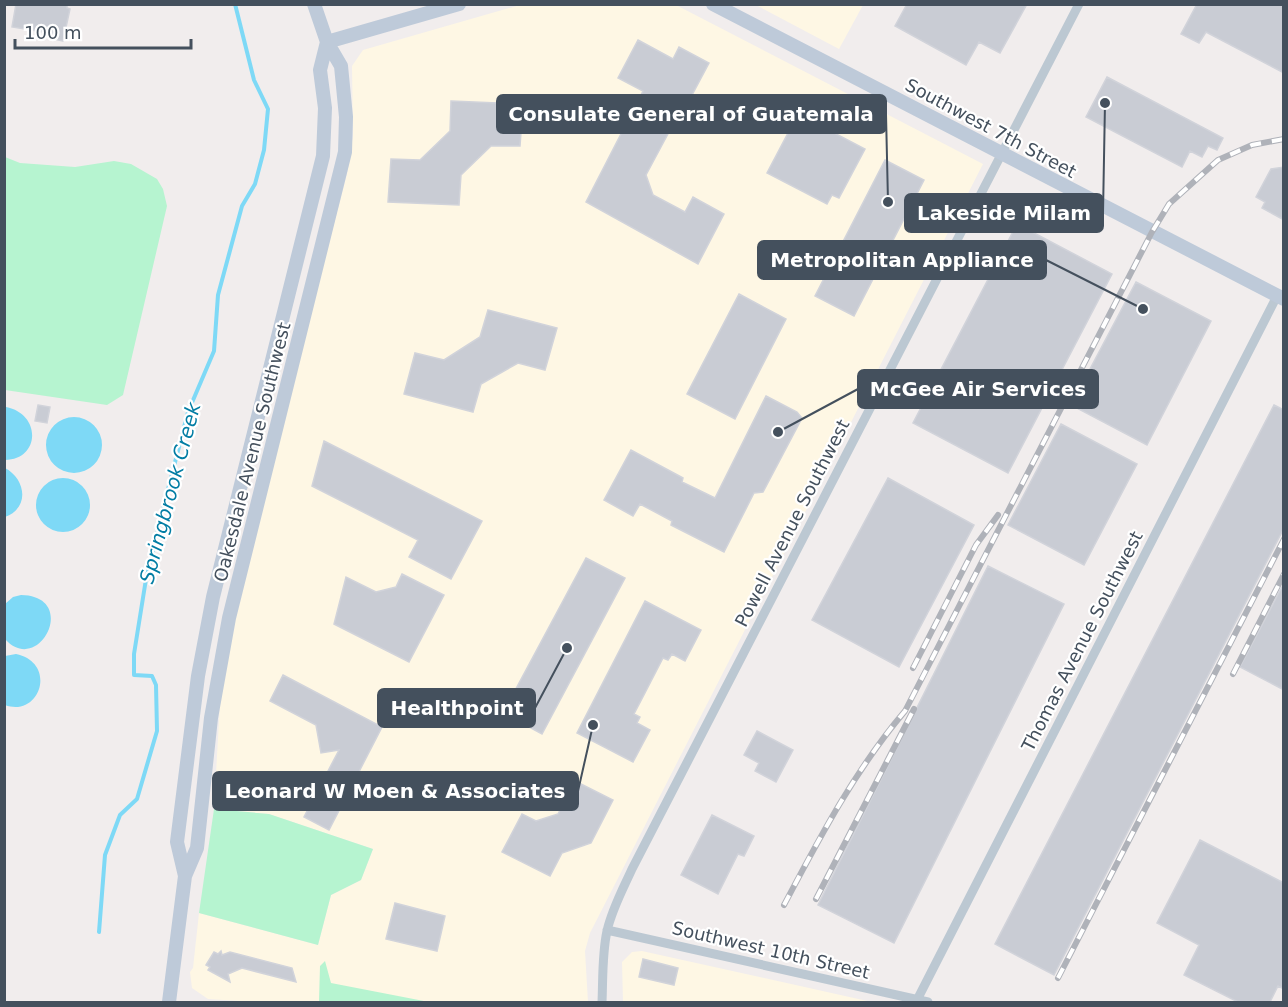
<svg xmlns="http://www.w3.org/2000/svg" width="1288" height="1007" font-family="'DejaVu Sans',sans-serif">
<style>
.commercial{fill:#fef7e4}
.green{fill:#b6f4d0}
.water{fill:#7ed9f6}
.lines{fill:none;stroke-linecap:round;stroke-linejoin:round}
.stream{stroke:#7ed9f6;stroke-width:4}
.building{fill:#c9ccd4;stroke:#d1d3da;stroke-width:1.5}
.street{stroke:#bcc8d2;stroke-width:9}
.secondary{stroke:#becad9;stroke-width:14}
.rail-casing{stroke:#afb2b9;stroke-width:6}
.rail{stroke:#fff;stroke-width:4;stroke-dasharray:11;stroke-linecap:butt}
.labels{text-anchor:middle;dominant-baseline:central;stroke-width:4.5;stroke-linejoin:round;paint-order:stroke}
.street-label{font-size:18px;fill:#44505d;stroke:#fff}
.water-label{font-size:20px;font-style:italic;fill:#027da4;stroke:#fff}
.leader{fill:none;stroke:#44505d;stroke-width:2}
.callout-dot{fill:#44505d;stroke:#fff;stroke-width:2}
.callout{fill:#44505d;stroke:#44505d;stroke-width:2}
.callout-label{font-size:20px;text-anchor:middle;font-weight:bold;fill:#fff}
</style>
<rect width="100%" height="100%" fill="#f1eded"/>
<path class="commercial" d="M520,5H676L983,164L590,933L585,951L588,1002H255L208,999L192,988L190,972L193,968L199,913L318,945L331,895L361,880L373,849L269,814L214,809L222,668L255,528L347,174L353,136L352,66L363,50Z
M756,5H863L839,49Z
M642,951L872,1002H623L622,962L632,952Z"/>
<path class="green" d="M5,157L20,163L75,167L114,161L131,164L157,179L163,189L167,206L123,395L107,405L5,390Z
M214,809L269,814L373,849L361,880L331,895L318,945L199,913Z
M325,961L331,983L429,1002H319L320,966Z"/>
<path class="water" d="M6,407C42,414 40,460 5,460Z
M46 445a28 28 0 1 1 56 0a28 28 0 1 1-56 0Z
M5,468C26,479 30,508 5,517Z
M36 505a27 27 0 1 1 54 0a27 27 0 1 1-54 0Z
M21,595C80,596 39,677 5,639V604L13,597Z
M16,654C58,663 40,718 5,705V656Z"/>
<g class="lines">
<path class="stream" d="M99,932L105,855L120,815L137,799L157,731L156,685L152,676L134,675V654L146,579L166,497L188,412L214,351L218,295L242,206L255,184L264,150L268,109L254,80L235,4"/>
</g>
<path class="building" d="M16,4H67V8L70,9L63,41L54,39L55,34L12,27Z
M907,4H1027L1000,53L979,42L966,65L895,26Z
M1197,4H1284V73L1206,32L1199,43L1181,34Z
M638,40L673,59L679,47L709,63L683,112L661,101L669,132L646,175L653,195L685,212L693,197L724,214L698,264L586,202L643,91L618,78Z
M1107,77L1223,138L1217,150L1208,146L1202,157L1190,151L1182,167L1086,117Z
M451,101L523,104L520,146H491L461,175L459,205L388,202L391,159L420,160L450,131Z
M798,114L865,149L839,198L832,195L827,204L767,173Z
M885,160L924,180L854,316L815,296Z
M1284,167V220L1262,208L1265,202L1256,197L1271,169Z
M1017,224L1112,274L1008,473L913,423Z
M1136,282L1211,321L1147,445L1071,405Z
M739,294L786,319L735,419L687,394Z
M488,310L557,328L545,370L518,363L481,384L473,412L404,394L415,353L444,360L480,337Z
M766,396L797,412L802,418L763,492L754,493L724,552L671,525L672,521L640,504L633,516L604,500L631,450L683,478L682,482L715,498Z
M38,405L50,407L47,423L35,421Z
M1274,405L1284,410V528L1054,975L995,944Z
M1061,424L1137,464L1084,565L1008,525Z
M324,441L482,521L451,579L409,557L418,540L312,486Z
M888,478L974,525L899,667L812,620Z
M586,558L625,578L542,734L503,713Z
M988,566L1064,604L894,943L818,905Z
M402,574L444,595L409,662L334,624L346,577L376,592L396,587Z
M1284,583V690L1240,667Z
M645,601L701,630L685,661L672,654L668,660L663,658L646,691L634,714L640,717L637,723L650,730L633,762L577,733Z
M283,675L382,727L329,830L304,817L339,750L321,753L316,725L270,701Z
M757,731L793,750L776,782L755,771L759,763L744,755Z
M575,781L613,800L591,843L562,853L550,876L502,852L522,814L536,821L558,814Z
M712,815L754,836L744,856L738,854L718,894L681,875Z
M1200,840L1284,883V989L1278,986L1270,1002H1238L1184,975L1199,945L1157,923Z
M395,903L445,916L437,951L386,939Z
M221,951L222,955L230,952L292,968L296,982L242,968L228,974L230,982L208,970L210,967L206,965L214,952L218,954Z
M643,959L678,968L674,985L639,977Z"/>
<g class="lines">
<path class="street" d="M607,930L928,1002
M917,1000L1277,296
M602,1002C603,979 602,954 607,931C612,909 623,889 632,869L1079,4"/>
<path class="secondary" d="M713,4L1284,299
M327,42L459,4
M185,876L177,842L198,676L213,597L323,156L325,108L320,70L327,42
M169,1002L185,876L197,848L211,718L229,618L345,152L346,117L341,66L327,42L314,4"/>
<g class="rail-casing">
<path id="rail" d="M913,668L976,545L998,515
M1233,674L1284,574
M816,899L914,709
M784,905C820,837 855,770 905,711L1152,232L1169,204L1218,160L1252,145L1284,139
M1058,978L1284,539"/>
</g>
<use href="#rail" class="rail"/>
</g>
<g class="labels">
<g class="street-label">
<text transform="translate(991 128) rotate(28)">Southwest 7th Street</text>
<text transform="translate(252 452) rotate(-76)">Oakesdale Avenue Southwest</text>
<text transform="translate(792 523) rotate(-63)">Powell Avenue Southwest</text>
<text transform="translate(1082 641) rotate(-63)">Thomas Avenue Southwest</text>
<text transform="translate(771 950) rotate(13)">Southwest 10th Street</text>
</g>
<g class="water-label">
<text transform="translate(170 493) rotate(-75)">Springbrook Creek</text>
</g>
</g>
<path class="leader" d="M888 202L886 114M1105 103L1103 213M1143 309L1046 260M778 432L858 389M567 648L535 708M593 725L578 791"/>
<g class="callout-dot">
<circle cx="888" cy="202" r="6"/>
<circle cx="1105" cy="103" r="6"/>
<circle cx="1143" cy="309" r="6"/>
<circle cx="778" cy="432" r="6"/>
<circle cx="567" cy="648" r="6"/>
<circle cx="593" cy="725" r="6"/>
</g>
<g class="callout">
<rect x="497" y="95" width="389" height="38" rx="6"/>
<rect x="905" y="194" width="198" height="38" rx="6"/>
<rect x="758" y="241" width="288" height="38" rx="6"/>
<rect x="858" y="370" width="240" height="38" rx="6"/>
<rect x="378" y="689" width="157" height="38" rx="6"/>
<rect x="213" y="772" width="365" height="38" rx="6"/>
</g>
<g class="callout-label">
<text x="691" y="121">Consulate General of Guatemala</text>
<text x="1004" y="220">Lakeside Milam</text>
<text x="902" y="267">Metropolitan Appliance</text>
<text x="978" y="396">McGee Air Services</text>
<text x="457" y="715">Healthpoint</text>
<text x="395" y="798">Leonard W Moen &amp; Associates</text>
</g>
<rect width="1288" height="1007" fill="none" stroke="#44505d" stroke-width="12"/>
<path d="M15 39v9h176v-9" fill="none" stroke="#44505d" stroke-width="3"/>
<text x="24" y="39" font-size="18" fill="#44505d" stroke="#ffffff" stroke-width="4.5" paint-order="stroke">100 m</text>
</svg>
